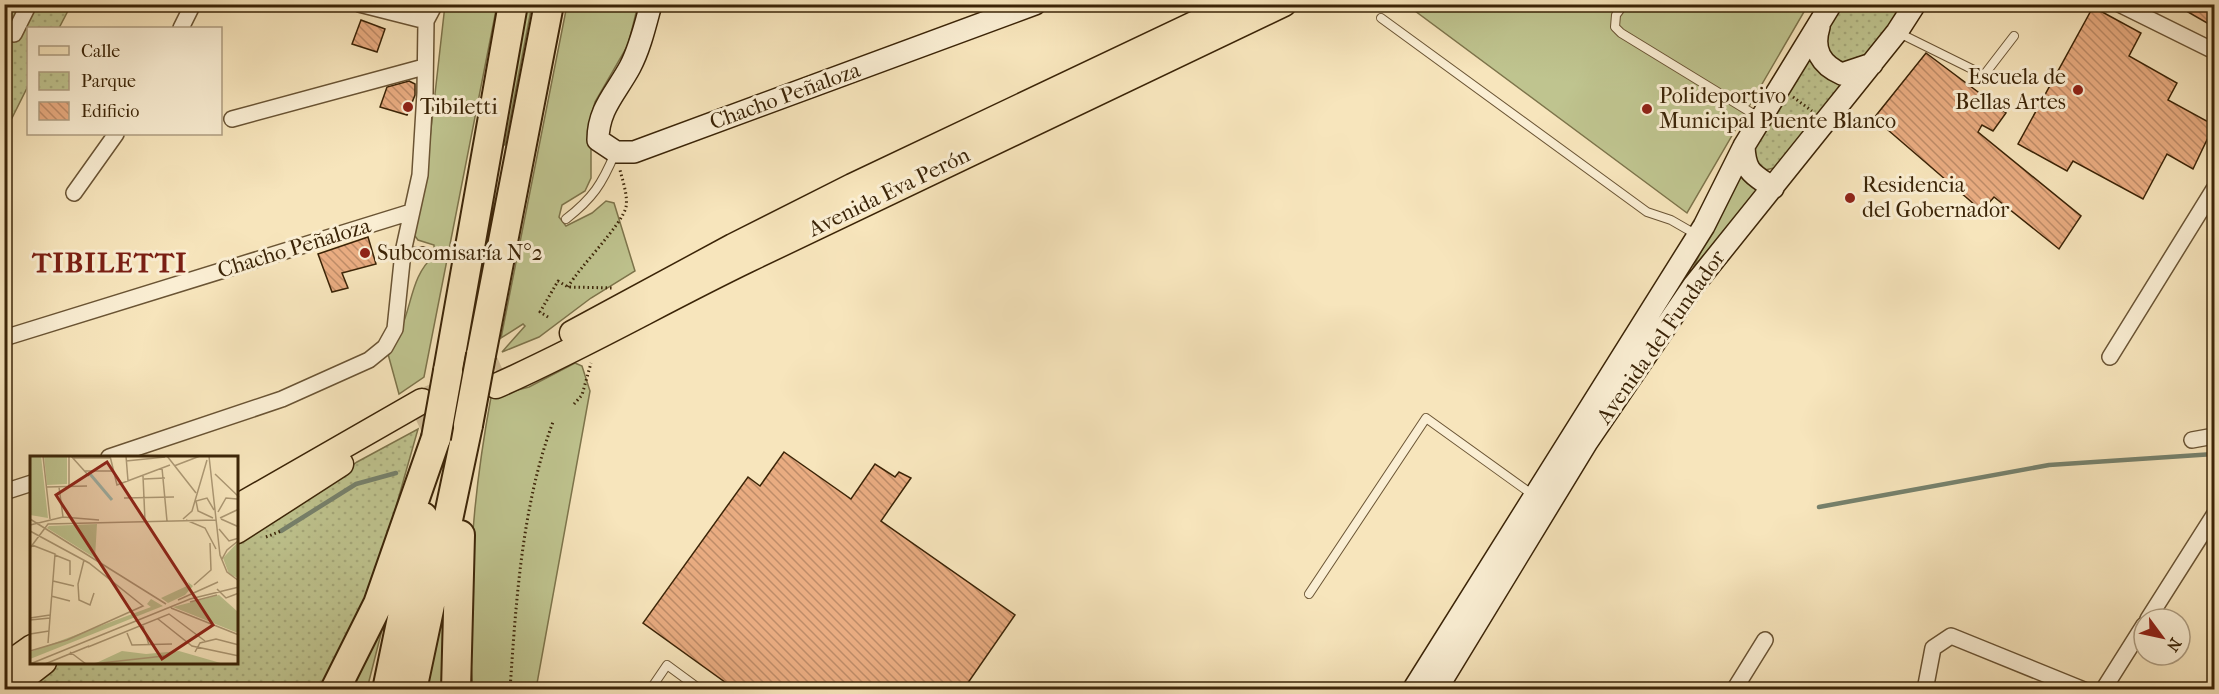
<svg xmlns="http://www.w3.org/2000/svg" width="2219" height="694" font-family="'IM FELL French Canon',serif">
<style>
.grass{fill:#bfc48f;stroke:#7d744b;stroke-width:1.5}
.park{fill:url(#park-dots);stroke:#7d744b;stroke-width:1.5}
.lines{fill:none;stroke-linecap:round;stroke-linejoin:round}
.stream{stroke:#76816c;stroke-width:4.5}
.building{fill:url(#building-back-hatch);stroke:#3b2407;stroke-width:1.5}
.primary-tunnel{stroke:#d1be98;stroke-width:24;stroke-dasharray:24 12;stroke-linecap:butt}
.lane-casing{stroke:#6a5434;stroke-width:10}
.street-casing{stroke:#6a5434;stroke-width:18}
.secondary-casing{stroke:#3b2407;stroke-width:24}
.primary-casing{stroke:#3b2407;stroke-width:27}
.highway-casing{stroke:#3b2407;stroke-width:32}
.path{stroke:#3b2407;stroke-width:3;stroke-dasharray:1.5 3;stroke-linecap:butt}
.lane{stroke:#faeed3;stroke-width:8}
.street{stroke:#faeed3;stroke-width:15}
.secondary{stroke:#faeed3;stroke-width:21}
.primary{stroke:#f7e5bc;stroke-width:24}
.highway{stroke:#f7e5bc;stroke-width:28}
.highway-bridge-casing{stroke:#3b2407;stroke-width:32;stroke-linecap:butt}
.highway-bridge{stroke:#f7e5bc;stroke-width:28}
.poi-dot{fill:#8f2418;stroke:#faeed3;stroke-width:2}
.labels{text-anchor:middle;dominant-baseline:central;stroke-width:6;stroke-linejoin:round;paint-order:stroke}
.poi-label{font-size:22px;fill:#3b2407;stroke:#faeed3;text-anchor:start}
.street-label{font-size:22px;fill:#3b2407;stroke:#faeed3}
.district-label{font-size:28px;font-weight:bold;letter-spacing:1.5px;fill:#7a1f14;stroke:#faeed3}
.inset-river{fill:none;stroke:#9dbfaf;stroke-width:3}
.inset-road{fill:none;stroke:#ac9874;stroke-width:1.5}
.view{fill:#8f2418;fill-opacity:0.15;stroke:#8f2418;stroke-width:3}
.inset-edge{fill:none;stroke:#3b2407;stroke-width:3}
</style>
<defs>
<pattern id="park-dots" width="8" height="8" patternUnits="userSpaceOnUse" patternTransform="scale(1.5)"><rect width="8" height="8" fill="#bfc48f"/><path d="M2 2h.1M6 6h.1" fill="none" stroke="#a5a87a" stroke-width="1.8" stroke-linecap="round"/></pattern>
<pattern id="building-back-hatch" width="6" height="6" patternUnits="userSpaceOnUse" patternTransform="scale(1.5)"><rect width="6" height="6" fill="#e9ac81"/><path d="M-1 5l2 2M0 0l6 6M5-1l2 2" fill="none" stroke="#be8c68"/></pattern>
</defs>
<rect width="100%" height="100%" fill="#f7e5bc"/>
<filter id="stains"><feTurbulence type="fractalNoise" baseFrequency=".00333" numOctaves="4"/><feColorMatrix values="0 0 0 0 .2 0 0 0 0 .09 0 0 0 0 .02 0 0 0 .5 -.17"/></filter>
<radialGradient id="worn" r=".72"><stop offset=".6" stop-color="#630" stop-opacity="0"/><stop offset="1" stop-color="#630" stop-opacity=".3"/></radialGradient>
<path class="grass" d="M445,5H497L424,377L399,394L388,354C392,346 398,338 401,329C412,304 412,274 434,256V245L418,240L412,232L427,165Z
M521,5H532L505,145L495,144Z
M567,5H638L628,45L595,102L591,117V178L585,191L562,205L559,217L566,226L592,213L606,201L614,203L635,271L591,298L539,337L502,352L525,326L523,324L501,338Z
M1407,5H1808L1687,213Z
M1740,172L1761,187L1693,268Z
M575,363L582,366L590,391L536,689L473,690C464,591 473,494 491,397L529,387Z
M453,539L450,689L424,690Z
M385,618L367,689L343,690Z"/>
<path class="park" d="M5,5H71L59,28H28V86L5,132Z
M1842,5H1906L1868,57L1842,66L1829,57L1824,35Z
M1811,54L1849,78L1774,168L1765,170L1755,167L1752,149Z
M418,429L373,588L325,689L18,690L54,663L237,662V545L296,507L357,462Z"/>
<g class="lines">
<path class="stream" d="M1819,507L2049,465L2214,454
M281,531L356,484L396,473"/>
</g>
<path class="building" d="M2174,4H2214V27Z
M2093,7L2141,33L2129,56L2177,83L2168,100L2214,125L2193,169L2167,154L2143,199L2073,161L2067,171L2018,144Z
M361,20L385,29L377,52L352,44Z
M1926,53L2006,113L1993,131L1982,125L1978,132L2081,216L2059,249L1994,197L1982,211L1874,118Z
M409,81L415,84V95L407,115L380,107L387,87Z
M368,237L376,264L342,273L348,288L332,292L318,254Z
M784,452L851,499L875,464L895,477L899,472L911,478L881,521L1015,615L963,690H736L643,623L748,477L760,486Z"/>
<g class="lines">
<path class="primary-tunnel" d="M429,398L501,366
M417,422L453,405"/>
<g class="lane-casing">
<path id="lane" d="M1624,4L1616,15L1615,27L1621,33L1760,118
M1381,18L1647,212L1671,220L1697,235
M1899,33L1984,75L2014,36
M566,219C593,198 602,184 615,153
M403,252L423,251
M1309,594L1426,418L1533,495
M650,690L667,665L701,690"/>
</g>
<g class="street-casing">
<path id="street" d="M359,4L426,21
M2119,4L2214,51
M426,21L435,4
M181,28L193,4
M14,34L29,4
M232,119L424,67
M74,193L116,134
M4,338L411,212
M2110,357L2214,189
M2192,440L2214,436
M109,457L282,399L369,360L385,347L395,329L403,252L420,175L425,93L426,21L418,4
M4,492L32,483
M2148,619L2214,515
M1734,690L1765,640
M1925,690L1933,648L1951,636L2084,690
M2103,690L2144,625"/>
</g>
<g class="secondary-casing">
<path id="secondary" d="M651,4C645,26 640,48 630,67C616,93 598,109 598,140L616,152H634L1035,4
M1819,27C1812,50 1821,65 1842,74L1872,64
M1744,146C1745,173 1753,174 1773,188
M1413,690L1704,226L1744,146L1831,4
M1436,690L1587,442L1694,285L1897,32L1915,4"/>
</g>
<g class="primary-casing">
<path id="primary" d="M572,333L733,246L852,186L1236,4
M496,386C582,348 663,301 748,260C926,174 1105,89 1284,4
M237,507L422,401
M237,531L341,464
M4,667L32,647
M8,690L44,662"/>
</g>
<g class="highway-casing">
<path id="highway" d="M481,355L549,4
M448,371L513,4
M335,690L378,604L436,438
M387,690L423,517
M412,690L468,425
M456,690L460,535"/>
</g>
<path class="path" d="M1303,10L1316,4
M1793,97L1812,111
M568,287C580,266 622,225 626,207C628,196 623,182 620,170
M548,317L540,312L558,281L568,287L614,288
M574,404L582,395L591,363
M266,537L281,531
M510,690C516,601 522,505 553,422"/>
<use href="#lane" class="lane"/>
<use href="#street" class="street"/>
<use href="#secondary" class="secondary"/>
<use href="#primary" class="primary"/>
<use href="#highway" class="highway"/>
<g class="highway-bridge-casing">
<path id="highway-bridge" d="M468,425L481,355
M436,438L448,371"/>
</g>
<use href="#highway-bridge" class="highway-bridge"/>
</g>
<g class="poi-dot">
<circle cx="2078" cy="90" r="6"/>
<circle cx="408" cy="107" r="6"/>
<circle cx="1647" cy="109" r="6"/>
<circle cx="1850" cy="198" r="6"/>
<circle cx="365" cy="253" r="6"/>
</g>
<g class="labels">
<g class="poi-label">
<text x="2066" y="77" text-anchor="end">Escuela de<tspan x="2066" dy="25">Bellas Artes</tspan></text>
<text x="1659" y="96">Polideportivo<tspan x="1659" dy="25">Municipal Puente Blanco</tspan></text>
<text x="420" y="107">Tibiletti</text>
<text x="1862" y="185">Residencia<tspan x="1862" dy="25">del Gobernador</tspan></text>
<text x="377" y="253">Subcomisaría N°2</text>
</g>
<g class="street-label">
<text transform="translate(785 96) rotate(-20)">Chacho Peñaloza</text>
<text transform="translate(889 192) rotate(-26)">Avenida Eva Perón</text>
<text transform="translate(294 248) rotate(-17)">Chacho Peñaloza</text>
<text transform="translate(1661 337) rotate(-55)">Avenida del Fundador</text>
</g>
<g class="district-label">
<text x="110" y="262">TIBILETTI</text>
</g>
</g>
<g transform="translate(30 456)">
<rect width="208" height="208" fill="#f7e5bc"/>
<path d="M14,0H37V28L17,29ZM67,68L65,102L17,72L19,70ZM158,126L163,130L155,139L138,147L131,142L159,129ZM121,143L133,150L0,203V196L121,151L117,148Z" fill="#bfc48f"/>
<path d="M0,0H11L18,62L0,59ZM208,86V122L199,118L193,102ZM189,139L208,156V177L143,151ZM92,195L116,198L149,195L194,208H64Z" fill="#bfc48f"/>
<path class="inset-river" d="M60,18L82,44"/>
<path class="inset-road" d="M13,0L20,63M39,0V30M41,0L59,20M80,0L87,29L140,9M96,0L98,25M137,0L166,37M179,0L190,99L197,116L209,125M43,2H80M96,5L135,1M144,10L170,0M132,12L137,65M54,15H83M185,18L209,41M113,20L115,65M114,23L135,22M17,31L57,30M29,31L33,61M94,42L144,41M188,56L196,42L207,43M183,62L168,55L166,45L177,42L184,54M190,62L209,53M0,63L136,148M153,63L162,55L177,4M191,63L209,71M156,64L175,72L186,93M0,69L33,61L69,64M189,73L199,85L209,82M0,75L59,107L113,150L37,184L0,195M2,89L25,98L18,187M0,92L18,68L186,64M25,99L40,105V119M192,103L197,94L208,85M54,104L48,128L49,144L60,149L64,137M23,125L44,130M164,129L181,114L180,87M187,133L196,142L209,137M21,140L40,145M148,144L188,126M160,146L187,139M141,152L209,179M0,162L20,159M128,163L162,190L209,200M0,164L20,162M113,170L119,189M97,177L102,189L142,188M0,178L19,175M58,191L139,158L175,185M40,196L56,208M165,196L170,187L186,183L209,189M0,208L160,143L209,131M15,208L59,190M62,208L134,200"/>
<path class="view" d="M77,6L183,169L132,203L26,39Z"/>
<rect width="208" height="208" class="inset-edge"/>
</g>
<rect width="2219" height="694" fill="none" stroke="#f7e5bc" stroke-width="24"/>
<rect x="6" y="6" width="2207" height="682" fill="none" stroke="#3b2407" stroke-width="3"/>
<rect x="12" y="12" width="2195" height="670" fill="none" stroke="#3b2407" stroke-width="1.5"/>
<rect x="27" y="27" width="195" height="108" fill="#faeed3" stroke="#ae9d81" stroke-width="1.5"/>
<rect x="39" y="46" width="30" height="9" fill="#f7e5bc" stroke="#ae9d81" stroke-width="1.5"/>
<text x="81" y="57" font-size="18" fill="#3b2407">Calle</text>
<rect x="39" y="72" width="30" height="18" fill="url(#park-dots)" stroke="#ae9d81" stroke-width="1.5"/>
<text x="81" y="87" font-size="18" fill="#3b2407">Parque</text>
<rect x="39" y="102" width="30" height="18" fill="url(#building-back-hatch)" stroke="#ae9d81" stroke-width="1.5"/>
<text x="81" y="117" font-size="18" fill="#3b2407">Edificio</text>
<g transform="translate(2162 637) rotate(123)"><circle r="28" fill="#faeed3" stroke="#ae9d81" stroke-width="1.5"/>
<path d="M0-4.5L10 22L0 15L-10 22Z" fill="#8f2418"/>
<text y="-9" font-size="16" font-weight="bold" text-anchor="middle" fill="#3b2407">N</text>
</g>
<rect width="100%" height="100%" filter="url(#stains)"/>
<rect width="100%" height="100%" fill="url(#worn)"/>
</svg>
